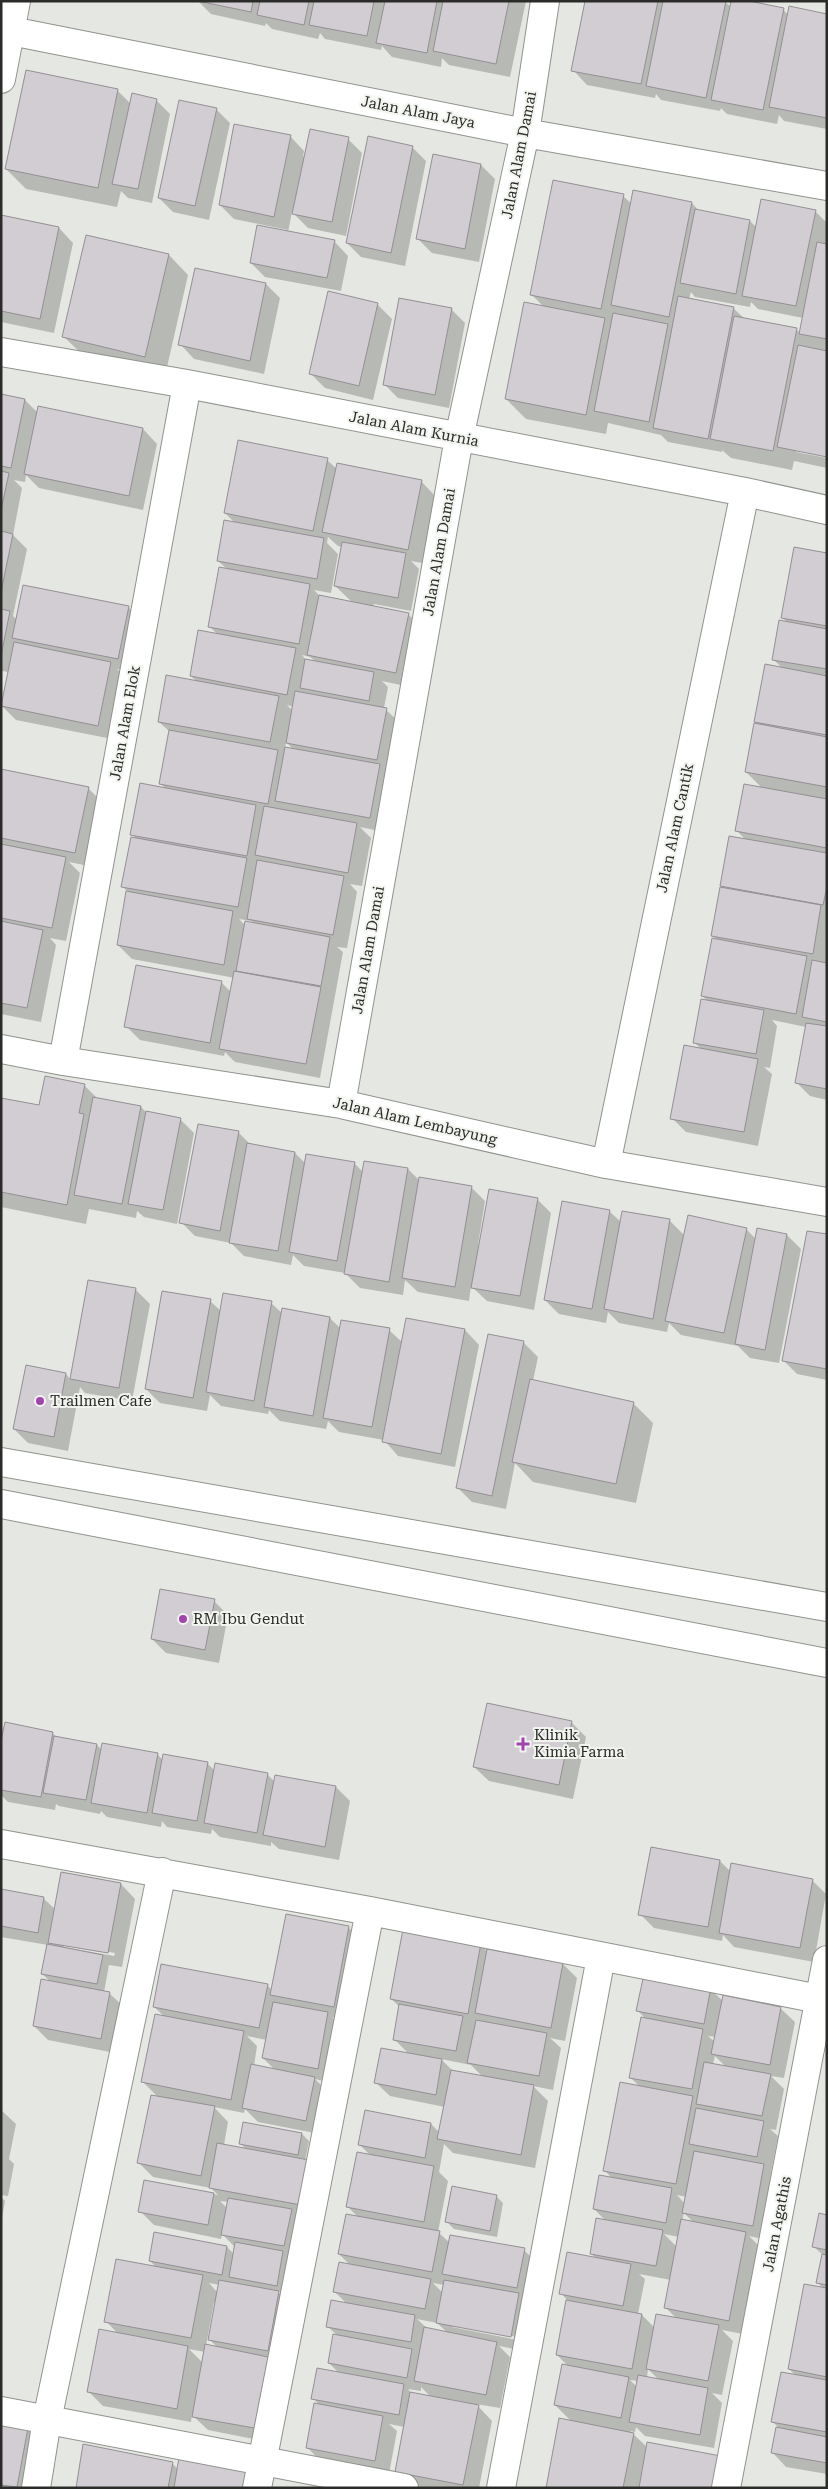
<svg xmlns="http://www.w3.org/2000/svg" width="828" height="2489" font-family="'Roboto Serif',serif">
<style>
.shadow{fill:#0003;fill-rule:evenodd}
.building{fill:#d2cdd2;stroke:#948f94}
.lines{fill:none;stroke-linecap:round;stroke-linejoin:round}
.street-casing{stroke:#90938d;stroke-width:30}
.secondary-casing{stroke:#90938d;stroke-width:30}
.street{stroke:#fff;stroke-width:28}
.secondary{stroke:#fff;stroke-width:28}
.poi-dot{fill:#a144ae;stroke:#f2f5ef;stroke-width:2}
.labels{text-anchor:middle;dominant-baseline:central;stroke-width:4;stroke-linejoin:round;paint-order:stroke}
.street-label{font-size:15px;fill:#2b2c29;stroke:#f2f5ef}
.poi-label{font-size:15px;fill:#2b2c29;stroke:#f2f5ef;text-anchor:start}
</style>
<rect width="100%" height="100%" fill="#e5e8e2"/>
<path class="shadow" d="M198,1H526L510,77L449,65L442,58L441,67L392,57L382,46L381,50L325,39L320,33L318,39L272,29L266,23L265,26L211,14Z
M586,1H724L731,7L783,9L788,15H827V129L784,121L779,115L777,124L727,114L721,108L720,111L661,100L656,94L655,98L587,85L573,70Z
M117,90L131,104L156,100L170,114L152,203L128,198L121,191L117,207L26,189L6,169Z
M216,109L230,123L209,220L173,212L159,198Z
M290,136L304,151L303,157L348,139L362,153L346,236L308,228L292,212L288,232L334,241L348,256L341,291L265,277L251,263L288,230L234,219L220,205Z
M412,147L426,161L405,266L361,257L347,243Z
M481,165L495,179L479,262L432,253L418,239Z
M623,196L632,204L692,203L699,211L750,221L757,228L815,211L827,223V456L796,450V452L827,458V468L794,461L792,470L731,458L722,450V452L668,442L661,435L608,423L606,434L526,419L506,399L545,308L532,295ZM691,292L695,297L750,307L751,302L758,309L803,318L801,334L796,329L745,319L733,308L689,299Z
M1,216L59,228L73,243L54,333L1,322Z
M169,255L188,275L165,376L84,356L64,337Z
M266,284L280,298L264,374L194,359L180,344Z
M377,304L392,319L373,400L325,388L311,374Z
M451,309L465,323L449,408L398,398L384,384Z
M1,395L25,400L38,413L143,429L157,444L143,510L39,488L26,475L25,482L14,480L22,488L13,535L27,549L13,616L17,620L128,607L142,621L132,672L117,669L125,677L112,739L16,720L2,706L9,672L1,671Z
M327,460L337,469L421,481L435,496L422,563L411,561L419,569L411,611L374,604L373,607L408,614L422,628L410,687L382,681L388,687L384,708L400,723L384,832L360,827L371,838L362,886L350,884L357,892L347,948L337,947L343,952L320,1078L235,1062L225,1052L224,1056L140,1040L126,1026L221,982L232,993L235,978L132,959L118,945L128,892L122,886L137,839L132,834L167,790L160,783L170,732L159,722L197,682L191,676L218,635L209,626L228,570L218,561L236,524L225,513ZM328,537L338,546L342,547L335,586L352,602L320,596L314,590L331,593L338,554L327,543ZM302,655L310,657L316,662L307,661ZM287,705L294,707L293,711ZM286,742L294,750L285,749ZM239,919L251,921L254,924L246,926Z
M827,554V1100L810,1096L796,1082L806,1027L772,1020L777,1026L770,1068L764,1067L772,1074L758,1146L686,1132L672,1118L702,1050L694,1042L708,1001L702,996L717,940L712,935L725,889L721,885L746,840L737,831L763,789L746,772L760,726L756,721L783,669L773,659L787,622L782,617Z
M1,770L88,788L102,802L89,866L69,862L80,873L66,941L50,938L56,945L41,1022L1,1014Z
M84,1085L98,1099L141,1107L148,1114L180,1119L194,1133L177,1224L144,1217L137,1211L136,1218L89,1209L86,1224L1,1207V1099L40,1107Z
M199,1125L239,1133L252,1146L295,1153L306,1164L354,1163L363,1172L408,1169L420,1181L471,1187L485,1201L478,1245H480L537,1199L551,1213L534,1310L487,1301L471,1286L469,1301L418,1292L405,1280L403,1295L360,1288L345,1273L304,1266L293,1255L291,1265L244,1256L231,1243L195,1236L181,1222Z
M609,1211L621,1222L670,1221L685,1236L746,1229L756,1239L758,1229L787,1235L801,1249L779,1363L750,1358L738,1346L681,1335L669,1323L667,1332L619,1323L608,1312L606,1323L559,1314L545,1300Z
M827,1236V1380L797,1374L783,1360Z
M89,1281L136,1290L150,1304L132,1401L85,1393L80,1387L68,1451L28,1443L14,1429L66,1374L71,1380Z
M210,1301L221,1311L271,1303L282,1313L330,1318L341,1329L389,1330L403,1343L407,1319L465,1330L479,1345L455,1467L398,1456L384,1440L339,1432L328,1421L326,1429L280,1421L269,1410L268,1414L221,1406L210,1395L207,1411L160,1403L146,1389Z
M489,1335L524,1343L538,1357L533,1381L633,1403L653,1423L636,1503L533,1482L515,1463L506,1509L472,1502L458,1488Z
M214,1601L228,1615L219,1663L166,1653L152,1639Z
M571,1722L586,1737L573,1799L489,1781L474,1767Z
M52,1733L58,1738L97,1745L102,1750L157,1754L163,1760L207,1763L215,1771L267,1774L275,1782L336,1787L350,1801L339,1860L279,1849L271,1842V1846L220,1837L212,1829L211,1834L167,1827L162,1821L161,1827L107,1817L101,1811L100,1814L59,1806L56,1804L55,1810L8,1802L1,1795V1748Z
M720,1861L731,1872L812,1880L826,1894L814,1962L734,1947L723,1935L722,1941L654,1928L640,1914Z
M121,1884L135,1899L122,1967L109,1965L104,1992L109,1993L124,2007L115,2053L48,2040L34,2026L51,1982L42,1974L48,1945L1,1937V1890L43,1898L56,1910ZM64,1944L115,1953L114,1956L64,1947Z
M348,1927L362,1941L348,2021L332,2017L342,2028L332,2083L315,2079L328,2092L320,2134L258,2122L245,2109L244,2113L214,2107L228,2122L224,2145L246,2149L240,2143L302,2134L309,2141L305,2161L315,2218L295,2215L305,2225L284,2292L277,2291L293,2306L274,2443L208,2430L192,2415L191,2422L103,2406L89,2392L118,2334L106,2321L157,2268L150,2261L227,2247L234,2254L235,2247L222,2234L221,2239L154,2225L140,2211L145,2181L218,2195L211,2188L153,2177L139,2163L158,2097L143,2082L165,2017L154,2007L267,1985L272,1990ZM247,2036L267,2040L263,2058L276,2071L254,2066L257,2046ZM220,2201L229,2202L227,2208ZM209,2283L220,2285L218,2293ZM214,2302L216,2303L210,2340L218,2348L206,2346ZM189,2349L205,2352L203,2363Z
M481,1945L488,1952L563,1964L577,1978L565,2041L550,2038L561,2048L553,2090L533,2086L548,2101L535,2168L453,2153L444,2144L439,2172L448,2181L438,2232L450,2243L524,2250L538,2264L525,2351L499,2346L510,2357L500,2408L476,2404L492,2421L479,2488H421L411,2486L397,2472L405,2427L389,2424L397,2431L389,2474L321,2462L307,2447L320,2406L313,2398L339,2373L329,2363L338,2336L327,2326L347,2304L335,2292L351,2266L339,2254L359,2218L348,2207L370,2155L360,2145L431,2124L440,2133L445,2107L390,2096L375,2082L409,2054L394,2039L400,2007L391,1999ZM441,2059L471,2065L483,2077L453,2071ZM433,2283L444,2285L443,2293ZM417,2319L437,2323L448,2333L428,2329ZM452,2324L517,2337V2340L452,2327ZM421,2387L431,2397L412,2394L408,2389L421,2391Z
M710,1989L723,2001L780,2008L795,2022L784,2078L771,2076L784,2089L776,2130L770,2129L778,2136L771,2172L778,2179L767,2240L749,2236L760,2247L743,2334L722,2330L733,2341L722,2395L712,2393L722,2403L714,2448L645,2436L636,2427L635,2432L630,2431L648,2448L736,2488H547L572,2422L555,2405L569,2367L557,2355L567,2300L561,2293L597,2259L591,2254L607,2222L594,2209L612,2178L604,2170L640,2087L630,2077L646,2019L638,2011ZM708,2036L716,2037L715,2042ZM715,2056L726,2067L713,2064ZM677,2195L687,2197L685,2204ZM684,2213L694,2223L682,2221ZM664,2234L679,2237L677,2247ZM639,2274L671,2280L666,2308L677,2319L655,2328L642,2315L638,2314L645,2279ZM648,2369L659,2380L647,2377ZM630,2380L638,2381L637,2387Z
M1,2110L16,2124L9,2159L14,2164L8,2196L1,2195Z
M496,2196L503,2203L497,2237L454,2229L447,2222Z
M1,2197L5,2201L1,2223Z
M827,2216V2474L786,2467L772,2452L780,2429L773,2422L796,2376L789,2369L824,2289L817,2282L823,2255L814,2247Z
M1,2424L27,2429L41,2443L33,2488H1Z
M172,2463L178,2469L264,2488H77Z"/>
<path class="building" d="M198,1H253L251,12Z
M260,1H309L304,25L257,15Z
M314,1H374L367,36L309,25Z
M385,1H437L427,53L376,43Z
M443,1H509L496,64L433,51Z
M585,1H658L641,84L571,71Z
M663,1H726L706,98L646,86Z
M731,1H749L784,8L763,110L711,100Z
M789,6L827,14V118L769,107Z
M26,70L118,89L98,188L5,169Z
M132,93L157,99L138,189L112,184Z
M179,100L217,108L195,206L158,198Z
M234,124L291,135L274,217L219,205Z
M310,129L349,137L332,222L292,214Z
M368,136L413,146L391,253L346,243Z
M433,154L481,164L465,249L416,239Z
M553,180L624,194L601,309L530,295Z
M633,190L692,202L669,317L611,305Z
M761,199L816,210L796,306L742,296Z
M695,209L750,220L736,294L680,283Z
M1,215L59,227L40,319L1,311Z
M257,225L335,240L327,278L250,263Z
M86,235L169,254L145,357L62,337Z
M817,242L827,244V339L799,334Z
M195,268L266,283L250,361L178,345Z
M328,291L378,303L359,386L309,374Z
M678,296L734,307L708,439L653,428Z
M399,298L452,308L435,395L383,385Z
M524,302L605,318L586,415L505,399Z
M613,313L668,324L649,422L594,411Z
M734,316L797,328L773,451L710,439Z
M798,345L827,351V457L777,447Z
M1,394L25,399L11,468L1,466Z
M38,406L143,428L129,496L24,474Z
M238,440L328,458L313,531L224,513Z
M337,463L422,480L408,550L322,532Z
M1,471L9,473L1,510Z
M224,520L324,538L317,579L217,561Z
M1,531L13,534L1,592Z
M342,542L406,553L398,598L334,586Z
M794,547L827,553V626L781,618Z
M219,567L310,584L299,644L208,627Z
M23,585L129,606L118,659L12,638Z
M319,595L409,613L396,673L307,655Z
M1,609L10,611L1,656Z
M779,620L827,629V669L772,660Z
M198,630L296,648L287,695L190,676Z
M14,642L111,662L98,726L1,706Z
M305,659L374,672L369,701L300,688Z
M765,664L827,676V735L754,722Z
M166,675L279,696L270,742L158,722Z
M295,691L387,708L377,760L286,743Z
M754,723L827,737V787L745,772Z
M169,730L278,750L268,804L159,784Z
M285,747L380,764L370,818L275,801Z
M1,769L89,787L75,853L1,838Z
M140,783L256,805L247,856L130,835Z
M744,784L827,799V848L735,831Z
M264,806L357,823L348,873L255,855Z
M729,836L827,853V887L823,905L720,886Z
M131,837L247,858L238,907L121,887Z
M1,844L66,857L52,928L1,918Z
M257,860L344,876L333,935L247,919Z
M720,887L821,905L813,954L711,936Z
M126,891L233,911L224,965L117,945Z
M1,921L43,930L27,1008L1,1003Z
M245,921L330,937L321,986L236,971Z
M712,938L807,956L796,1014L701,996Z
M812,960L827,963V1022L802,1017Z
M136,965L222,981L210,1043L124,1027Z
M234,971L321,987L306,1064L219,1049Z
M701,999L764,1010L756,1054L693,1043Z
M806,1023L827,1026V1089L795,1083Z
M684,1045L758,1059L744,1132L670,1119Z
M45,1076L85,1084L79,1113L84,1114L67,1205L1,1192V1098L39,1105Z
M93,1097L141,1106L122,1204L74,1195Z
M146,1111L181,1118L163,1210L128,1204Z
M198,1124L239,1131L220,1231L179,1223Z
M247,1143L295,1152L278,1251L229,1243Z
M306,1154L355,1162L337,1261L289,1252Z
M364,1161L408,1168L389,1282L344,1274Z
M419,1177L472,1186L455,1287L402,1278Z
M489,1189L538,1198L520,1296L471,1288Z
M562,1201L610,1210L592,1309L544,1300Z
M622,1211L670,1219L653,1319L604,1309Z
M688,1215L747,1228L724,1333L665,1321Z
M757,1228L787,1234L765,1350L735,1344Z
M807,1231L827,1234V1369L782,1361Z
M88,1280L136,1288L119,1388L70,1379Z
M162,1291L211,1299L193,1398L145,1389Z
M223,1293L272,1301L254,1401L206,1392Z
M282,1308L330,1317L313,1416L264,1407Z
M406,1318L465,1329L441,1454L382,1442Z
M341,1320L390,1328L372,1427L323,1418Z
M488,1334L524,1341L492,1496L456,1488Z
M26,1365L66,1373L54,1437L13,1429Z
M530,1379L634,1402L616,1484L512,1462Z
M160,1589L215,1599L205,1650L151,1639Z
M487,1703L572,1721L559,1785L473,1767Z
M5,1722L53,1732L41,1797L1,1790V1741Z
M54,1736L97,1744L86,1800L43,1793Z
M102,1743L158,1753L147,1813L91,1803Z
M163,1754L208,1762L197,1821L152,1813Z
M215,1763L268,1773L257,1833L204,1823Z
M275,1775L336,1786L325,1847L263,1835Z
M651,1847L720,1860L708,1927L638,1915Z
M731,1863L813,1879L800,1948L719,1933Z
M61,1872L121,1883L108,1953L48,1943Z
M1,1889L44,1897L38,1933L1,1926Z
M286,1914L349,1926L334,2007L270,1995Z
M403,1929L481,1943L468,2014L390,1999Z
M47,1944L103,1955L97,1984L41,1974Z
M487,1949L563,1963L551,2028L475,2013Z
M161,1964L268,1984L259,2028L153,2007Z
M644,1974L711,1987L704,2024L636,2011Z
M41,1979L110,1992L101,2039L33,2026Z
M723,1995L781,2007L770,2065L711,2054Z
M273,2002L328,2012L318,2069L262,2058Z
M399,2004L463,2016L456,2051L393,2040Z
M155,2014L244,2031L231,2100L141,2082Z
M641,2017L703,2029L692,2089L629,2078Z
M476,2020L547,2033L539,2076L467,2063Z
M381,2048L442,2059L436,2095L374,2083Z
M704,2062L771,2074L762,2116L696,2104Z
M251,2064L315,2077L306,2121L242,2108Z
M451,2070L534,2085L521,2155L437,2139Z
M620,2082L693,2096L676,2184L603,2171Z
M151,2095L215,2106L201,2176L137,2163Z
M696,2108L764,2121L757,2157L689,2144Z
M365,2110L431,2123L425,2158L358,2145Z
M243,2122L302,2133L298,2155L239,2144Z
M217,2143L309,2160L301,2205L209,2188Z
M694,2151L764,2164L753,2226L682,2213Z
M357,2152L434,2166L424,2222L346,2207Z
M599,2175L672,2188L666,2223L593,2209Z
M144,2180L214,2193L208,2225L138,2212Z
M452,2186L497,2195L490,2231L445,2222Z
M228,2198L292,2209L284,2246L221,2235Z
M819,2213L827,2215V2250L812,2247Z
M346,2214L440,2231L432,2272L338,2254Z
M596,2218L663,2230L656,2266L590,2254Z
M681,2219L746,2232L729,2321L664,2308Z
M154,2232L227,2246L222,2275L149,2261Z
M450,2235L525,2248L517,2288L442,2274Z
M235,2242L283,2251L277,2286L229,2277Z
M567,2252L631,2264L623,2306L559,2294Z
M822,2254L827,2255V2285L816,2283Z
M116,2259L203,2275L191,2338L104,2322Z
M339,2262L431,2279L425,2309L333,2292Z
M219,2280L279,2291L268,2351L208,2340Z
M444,2280L519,2293L511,2337L436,2323Z
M804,2284L827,2288V2377L788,2369Z
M331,2300L415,2315L411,2342L326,2327Z
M566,2300L642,2314L632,2369L556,2355Z
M656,2314L719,2325L708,2381L646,2369Z
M424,2327L497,2342L486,2395L414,2381Z
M99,2329L188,2346L177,2409L87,2392Z
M333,2334L412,2349L407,2378L328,2363Z
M205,2344L273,2358L260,2429L192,2417Z
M562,2364L629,2377L621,2418L554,2405Z
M317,2368L404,2384L399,2415L311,2399Z
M781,2372L827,2380V2432L771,2422Z
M638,2375L708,2388L700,2435L629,2422Z
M410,2392L479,2405L463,2485L395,2472Z
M314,2403L383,2416L375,2461L306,2448Z
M559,2418L634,2433L623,2488H546Z
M1,2423L28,2428L17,2487L1,2485Z
M776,2427L827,2437V2463L771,2453Z
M647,2442L726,2457L720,2488H639Z
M83,2444L173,2462L168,2488H76Z
M179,2457L251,2470L247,2488H174Z"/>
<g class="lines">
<g class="street-casing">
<path id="street" d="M11,31L525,133L827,186
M1,79L16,1
M1,352L187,384L745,492L827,510
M1,1049L63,1061L341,1104L606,1164L827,1202
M63,1061L187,384
M341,1104L459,438L525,133L545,1
M606,1164L745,492
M1,1844L370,1911L819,1999
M1,2411L404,2488
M36,2488L47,2420L162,1872
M257,2488L370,1911
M501,2488L601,1957
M726,2488L827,1960"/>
</g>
<g class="secondary-casing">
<path id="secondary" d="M1,1462L827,1607
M1,1504L827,1663"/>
</g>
<use href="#street" class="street"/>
<use href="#secondary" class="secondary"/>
</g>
<g class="poi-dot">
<circle cx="40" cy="1401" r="5"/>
<circle cx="183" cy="1619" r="5"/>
<path d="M520.5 1736.5h5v5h5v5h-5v5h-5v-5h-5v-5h5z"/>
</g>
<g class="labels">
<g class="street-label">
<text transform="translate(418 112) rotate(11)">Jalan Alam Jaya</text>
<text transform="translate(519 155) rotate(-79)">Jalan Alam Damai</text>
<text transform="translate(414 429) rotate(11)">Jalan Alam Kurnia</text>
<text transform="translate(439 552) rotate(-80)">Jalan Alam Damai</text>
<text transform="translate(125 723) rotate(-80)">Jalan Alam Elok</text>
<text transform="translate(675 828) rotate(-78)">Jalan Alam Cantik</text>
<text transform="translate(368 950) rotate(-80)">Jalan Alam Damai</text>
<text transform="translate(415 1121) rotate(13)">Jalan Alam Lembayung</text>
<text transform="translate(777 2224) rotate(-79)">Jalan Agathis</text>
</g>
<g class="poi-label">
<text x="50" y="1401">Trailmen Cafe</text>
<text x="193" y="1619">RM Ibu Gendut</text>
<text x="534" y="1735">Klinik<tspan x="534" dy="17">Kimia Farma</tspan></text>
</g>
</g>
<rect width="828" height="2489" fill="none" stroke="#2b2c29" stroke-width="5"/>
</svg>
